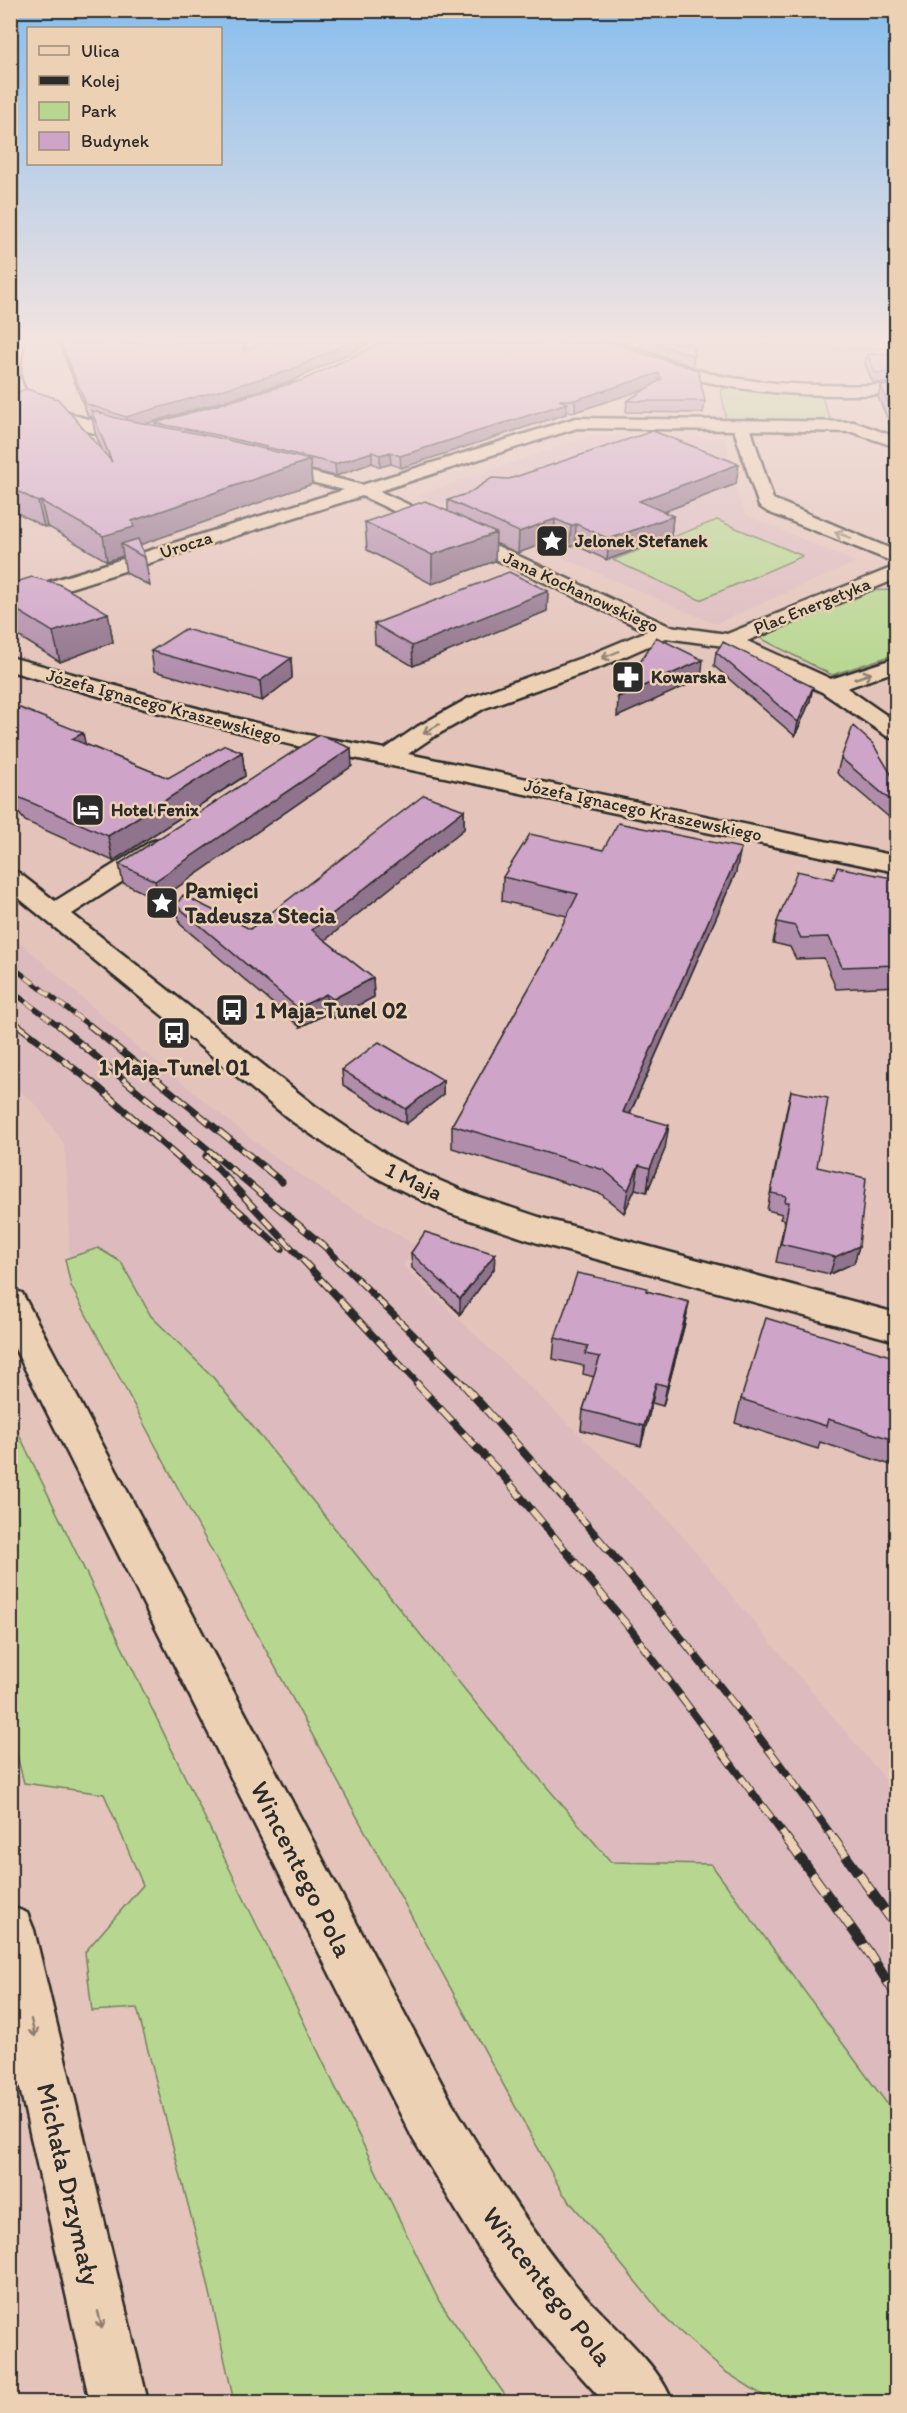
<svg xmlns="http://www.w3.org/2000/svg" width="907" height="2413" font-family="Itim,sans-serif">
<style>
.built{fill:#ddbabe}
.green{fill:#b7d790;stroke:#71815e;stroke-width:1.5}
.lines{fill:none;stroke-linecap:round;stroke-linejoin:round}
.minor-casing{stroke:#2b2b2b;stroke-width:5}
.tertiary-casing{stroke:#2b2b2b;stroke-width:5}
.minor{fill:#edd1b4;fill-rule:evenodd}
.tertiary{fill:#edd1b4;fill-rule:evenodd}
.rail-far3-casing{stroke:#2b2b2b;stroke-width:5}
.rail-far2-casing{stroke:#2b2b2b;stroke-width:7}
.rail-far1-casing{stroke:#2b2b2b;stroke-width:8}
.rail-casing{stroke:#2b2b2b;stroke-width:10}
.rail-far3{stroke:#edd1b4;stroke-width:4;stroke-dasharray:10;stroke-linecap:butt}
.rail-far2{stroke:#edd1b4;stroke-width:4.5;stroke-dasharray:14;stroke-linecap:butt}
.rail-far1{stroke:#edd1b4;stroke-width:6;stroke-dasharray:17;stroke-linecap:butt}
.rail{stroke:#edd1b4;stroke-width:8;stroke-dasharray:22;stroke-linecap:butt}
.wall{fill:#b18dac;stroke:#2b2b2b;stroke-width:1.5}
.shaded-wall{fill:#90738c;stroke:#2b2b2b;stroke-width:1.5}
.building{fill:#cea4c8;stroke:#2b2b2b;stroke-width:1.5}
.oneway{stroke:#8c7e70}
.labels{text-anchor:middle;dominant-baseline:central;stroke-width:5;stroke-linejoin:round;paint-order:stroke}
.far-poi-label{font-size:18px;font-weight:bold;fill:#2b2b2b;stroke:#edd1b4;text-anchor:start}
.far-street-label{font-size:18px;fill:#2b2b2b;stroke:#edd1b4}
.poi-label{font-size:22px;font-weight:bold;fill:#2b2b2b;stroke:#edd1b4;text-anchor:start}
.street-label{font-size:22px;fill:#2b2b2b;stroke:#edd1b4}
.near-street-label{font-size:27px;fill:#2b2b2b;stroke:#edd1b4}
</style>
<rect width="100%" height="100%" fill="#e4c4ba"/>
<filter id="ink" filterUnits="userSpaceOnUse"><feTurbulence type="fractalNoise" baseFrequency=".0167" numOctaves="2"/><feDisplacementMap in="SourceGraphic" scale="12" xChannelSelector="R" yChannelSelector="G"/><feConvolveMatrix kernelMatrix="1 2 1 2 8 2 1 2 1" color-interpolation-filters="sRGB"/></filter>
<g filter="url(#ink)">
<path class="built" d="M592,435L725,437L739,500L746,515L856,562L715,624L419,495Z
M11,942L24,945L129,1040L264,1149L333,1197L416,1245L403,1266L668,1519L896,1792V2402L69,1273V1206L64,1144L37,1106L11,1083Z"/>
<path class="green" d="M749,343H896V348L786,347Z
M728,386L821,395L831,421L726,420L721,390Z
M717,520L803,556L700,600L613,560Z
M889,590L896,591V654L832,675L760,638L865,591Z
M98,1248L121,1262L151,1316L212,1376L487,1717L611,1862L711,1864L896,2116V2402H773L724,2371L667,2320L562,2192L196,1522L71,1286L65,1259Z
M11,1418L439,2301L510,2402H234L205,2270L137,2008L92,2011L85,1952L143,1885L104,1794L24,1783L10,1728Z"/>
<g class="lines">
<g class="minor-casing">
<path id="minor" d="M10,343H24C21,360 15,379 28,393L77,416L144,435L146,438L144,441C119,448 28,411 10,392Z
M592,343C630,340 674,366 712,374C772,387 834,386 896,385V394C834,396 769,396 708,382C669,373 632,359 594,346Z
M576,418L854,422L896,437V447L852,432L751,430L773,499L896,551V563L768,512L759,506L734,430L577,428L379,491L669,626L727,634L896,566V579L747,641L831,679L896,658V671L847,688L896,722V739L888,737L822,692L724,646L666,638L603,666L485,708L433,737L408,754L896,856V872L297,746L152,711L10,671V657L211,712L297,733L385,749L417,727L469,698L587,656L647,631L362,496L10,607V594L344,490L262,470L259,466L262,462L268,461L362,485Z
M159,839L168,842L172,847L168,852L72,914L315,1106L390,1157L417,1171L473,1195L542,1218L896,1313V1341L538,1243L449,1213L395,1187L368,1173L293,1122L10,891V870L19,873L55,901L150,842Z
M10,1906L27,1913L34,1930L148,2402H90L10,2043Z"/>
</g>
<g class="tertiary-casing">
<path id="tertiary" d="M10,1289L22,1293L451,2101C489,2164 527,2226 574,2283C601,2317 660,2363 672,2402H604L535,2325L479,2248L413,2139L10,1339Z"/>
</g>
<use href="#minor" class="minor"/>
<use href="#tertiary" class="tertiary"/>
<g class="rail-far3-casing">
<path id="rail-far3" d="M10,965L91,1027
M10,990L60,1027
M10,1019L20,1027"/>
</g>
<g class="rail-far2-casing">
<path id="rail-far2" d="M18,1025L98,1087L282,1249
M58,1025L324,1246L464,1385
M89,1025L282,1182
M206,1156L419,1385"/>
</g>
<g class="rail-far1-casing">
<path id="rail-far1" d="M417,1384L505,1478L628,1626L787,1839
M463,1384C594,1530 721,1679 834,1839"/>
</g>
<g class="rail-casing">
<path id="rail" d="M786,1838L868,1951L896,1995
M833,1838L896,1926"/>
</g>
<use href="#rail-far3" class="rail-far3"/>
<use href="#rail-far2" class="rail-far2"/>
<use href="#rail-far1" class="rail-far1"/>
<use href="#rail" class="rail"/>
</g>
<path class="wall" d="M59,343H246L245,350L292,381L145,424L155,426V423L303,380L381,343H631L630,345L612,343L705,401L703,413L626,412L627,401L647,388L575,412L566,411V414L401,468L391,464L380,467L372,463L336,476L311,470L312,484L140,544L145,558L150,586L126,573L123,556L107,561L47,526L44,527L10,509V394L102,450L95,433L92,417L88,416Z
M641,343H692L694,356L693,367L641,348Z
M867,354H897V383H873L865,364Z
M897,385V431L892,429L878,397L881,386Z
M736,484L663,512L673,516L671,537L607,560L575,545L569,547L554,540L518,553L495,543V561L432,584L367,550L365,522L448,511V500Z
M10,584L108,613L113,642L60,662L10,631Z
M548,591L547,611L413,666L375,644L374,624Z
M151,651L291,658L292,678L262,701L154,671Z
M716,652L810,701L795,736L714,666Z
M897,688V700L894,698Z
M10,713L168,778L242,752L245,776L113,861L25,821L10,802Z
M841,758L897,784V824L837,773Z
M352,766L159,900L123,883L119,864Z
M464,810V829L325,940L373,978L374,997L334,1018L328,1013L300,1027L180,924L176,905L250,929Z
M603,850L736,872L630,1114L665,1149L647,1192L635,1189L624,1213L601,1194L452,1148V1125L542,965L567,916L502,901L503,877Z
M897,879V986L836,989L824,958L796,959L790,947L773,943L777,922Z
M342,1070L443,1080V1095L406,1124L343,1085Z
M791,1091L817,1167L859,1246L854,1263L830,1274L776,1262L785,1220L780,1219L782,1214L767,1210L787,1108Z
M411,1253L495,1254L494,1269L460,1314L412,1268Z
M646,1291L689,1302L685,1323L663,1406L652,1403L641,1446L581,1430L583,1410L594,1377L583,1374L584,1366L553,1359L555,1338Z
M897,1358V1467L820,1442L818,1449L735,1423L741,1399Z"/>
<path class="shaded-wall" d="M244,343H246L244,362L243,351Z
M348,343H371L292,381L128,429L126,417Z
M659,373L658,385L575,412V400Z
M567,403L566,414L401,468L400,456Z
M372,452V463L336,476L335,464Z
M390,452L391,464L380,467V455Z
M310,460L312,484L137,546L121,544L123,556L107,561L103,536L132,521Z
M739,464L736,484L637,522L639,501Z
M41,501L47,526L44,527L38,502Z
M673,516L671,537L607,560L609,539Z
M555,519L554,540L518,553L519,532Z
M576,524L575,545L569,547L571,526Z
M496,533L495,561L432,584V555Z
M548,591L547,611L413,666L412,646Z
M108,613L113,642L60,662L53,632Z
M291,658L292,678L262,701L260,681Z
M703,660L701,679L617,717L618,697Z
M813,687L810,701L795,736L798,722Z
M83,733L88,756L72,739Z
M351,748L352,766L159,900L155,881Z
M242,752L245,776L113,861L108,836Z
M464,810V829L314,949L312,930Z
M741,848L736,872L620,1136L623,1112Z
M373,978L374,997L334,1018L333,999Z
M326,994L328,1013L300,1027L298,1008Z
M443,1080V1095L406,1124V1109Z
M669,1125L665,1149L647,1192L650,1168Z
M639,1165L635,1189L624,1213L628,1190Z
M859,1246L854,1263L830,1274L835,1257Z
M495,1254L494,1269L460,1314V1299Z
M689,1302L685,1323L663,1406L667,1386Z
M656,1383L652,1403L641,1446L644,1426Z"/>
<path class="building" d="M61,343H244L243,351L260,343H348L291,370L126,417L86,404Z
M381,343H610L698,370L705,401H627L662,379L659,373L575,400H559L567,403L400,456L390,452L380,455L372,452L335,464L217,435L155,423L303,380Z
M655,343H692L694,356Z
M867,354H897V372L875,373Z
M897,385V419L894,418L881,386Z
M27,389L58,399L112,462L91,410L116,418L215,437L310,460L132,521L134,527L103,536L41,501L38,502L10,487V394Z
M653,431L739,464L639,501L673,516L609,539L576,524L571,526L555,519L519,532L448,500L469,493L492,478L509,479Z
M425,501L496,533L432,555L365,522Z
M138,539L145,558L121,544Z
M509,572L548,591L412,646L374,624Z
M32,577L59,584L108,613L53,632L10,606V584Z
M185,629L291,658L260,681L151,651Z
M656,637L703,660L618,697Z
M723,642L813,687L798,722L716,652Z
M20,708L83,733L72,739L168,778L225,745L242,752L108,836L18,797L10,786V713Z
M853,726L873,744L897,784V806L841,758Z
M319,735L351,748L155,881L119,864Z
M424,795L464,810L312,930L373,978L333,999L326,994L298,1008L176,905L183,895L250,929Z
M618,823L741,848L623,1112L669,1125L650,1168L639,1165L628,1190L604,1170L452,1125L542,965L578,894L503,877L530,834L603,850Z
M837,867L897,879V965L842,967L829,937L801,938L795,926L777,922L797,871L833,879Z
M379,1042L443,1080L406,1109L342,1070Z
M791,1091L828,1098L817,1167L866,1178L859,1246L835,1257L781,1244L789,1202H785L786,1196L771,1193Z
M425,1232L495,1254L460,1299L411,1253Z
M577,1273L647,1288L646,1291L689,1302L667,1386L656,1383L644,1426L583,1410L600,1357L585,1354L588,1346L555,1338Z
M766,1318L897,1358V1441L828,1419L826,1426L741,1399Z"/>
<defs><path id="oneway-shaft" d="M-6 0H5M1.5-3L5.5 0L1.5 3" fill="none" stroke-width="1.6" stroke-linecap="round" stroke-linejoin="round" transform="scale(1.5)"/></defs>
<g class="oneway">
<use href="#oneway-shaft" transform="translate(843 535) rotate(-159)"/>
<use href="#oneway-shaft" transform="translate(610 655) rotate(157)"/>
<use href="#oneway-shaft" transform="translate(863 676) rotate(-19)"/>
<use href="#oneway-shaft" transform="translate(431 729) rotate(150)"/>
<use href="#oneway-shaft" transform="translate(33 2028) rotate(77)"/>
<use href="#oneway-shaft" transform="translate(100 2320) rotate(77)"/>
</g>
</g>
<linearGradient id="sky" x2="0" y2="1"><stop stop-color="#88beee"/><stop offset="0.5" stop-color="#f3e4e0"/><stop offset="1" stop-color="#f3e4e0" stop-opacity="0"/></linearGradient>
<rect width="907" height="680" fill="url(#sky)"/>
<defs>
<g id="sight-square" transform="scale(1.725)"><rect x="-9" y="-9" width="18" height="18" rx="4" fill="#2b2b2b" stroke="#edd1b4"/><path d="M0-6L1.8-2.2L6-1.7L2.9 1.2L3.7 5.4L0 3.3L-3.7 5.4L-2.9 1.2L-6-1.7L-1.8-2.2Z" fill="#fff"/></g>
<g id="pharmacy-square" transform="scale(1.725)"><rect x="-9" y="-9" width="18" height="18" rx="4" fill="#2b2b2b" stroke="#edd1b4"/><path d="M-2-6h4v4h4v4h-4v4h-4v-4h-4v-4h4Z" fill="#fff"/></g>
<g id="hotel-square" transform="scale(1.725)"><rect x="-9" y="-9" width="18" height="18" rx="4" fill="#2b2b2b" stroke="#edd1b4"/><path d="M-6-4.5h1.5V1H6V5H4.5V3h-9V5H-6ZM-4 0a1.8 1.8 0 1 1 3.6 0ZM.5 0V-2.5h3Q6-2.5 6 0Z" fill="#fff"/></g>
<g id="bus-square" transform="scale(1.725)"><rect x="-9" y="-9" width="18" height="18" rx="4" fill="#2b2b2b" stroke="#edd1b4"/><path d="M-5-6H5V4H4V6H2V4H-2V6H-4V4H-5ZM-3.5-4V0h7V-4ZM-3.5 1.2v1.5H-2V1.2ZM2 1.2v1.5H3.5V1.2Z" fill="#fff"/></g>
</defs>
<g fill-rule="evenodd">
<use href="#sight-square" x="552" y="541"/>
<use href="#pharmacy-square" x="628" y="677"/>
<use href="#hotel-square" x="88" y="810"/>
<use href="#sight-square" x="162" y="903"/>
<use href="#bus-square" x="232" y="1010"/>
<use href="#bus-square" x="174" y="1033"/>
</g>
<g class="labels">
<g class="far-poi-label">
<text x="575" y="541">Jelonek Stefanek</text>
<text x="651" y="677">Kowarska</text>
<text x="111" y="810">Hotel Fenix</text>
</g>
<g class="far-street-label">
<text transform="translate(186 545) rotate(-18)">Urocza</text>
<text transform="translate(581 592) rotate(25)">Jana Kochanowskiego</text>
<text transform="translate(812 606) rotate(-22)">Plac Energetyka</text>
<text transform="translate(164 706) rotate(15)">Józefa Ignacego Kraszewskiego</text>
<text transform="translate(643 810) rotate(12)">Józefa Ignacego Kraszewskiego</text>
</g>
<g class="poi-label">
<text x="185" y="890">Pamięci<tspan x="185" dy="25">Tadeusza Stecia</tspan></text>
<text x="255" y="1010">1 Maja-Tunel 02</text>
<text x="174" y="1067" text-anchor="middle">1 Maja-Tunel 01</text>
</g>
<g class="street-label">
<text transform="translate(414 1181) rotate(26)">1 Maja</text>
</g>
<g class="near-street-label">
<text transform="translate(302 1869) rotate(63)">Wincentego Pola</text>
<text transform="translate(69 2184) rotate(77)">Michała Drzymały</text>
<text transform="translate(548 2286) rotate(52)">Wincentego Pola</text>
</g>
</g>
<rect width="907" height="2413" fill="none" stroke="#edd1b4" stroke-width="36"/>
<rect x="18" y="18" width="871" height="2377" fill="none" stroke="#2b2b2b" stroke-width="2" filter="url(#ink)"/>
<rect x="27" y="27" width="195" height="138" fill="#edd1b4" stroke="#9f8f7d" stroke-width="1.5"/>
<rect x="39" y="46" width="30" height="9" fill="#edd1b4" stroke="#9f8f7d" stroke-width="1.5"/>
<text x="81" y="57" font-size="18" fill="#2b2b2b">Ulica</text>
<rect x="39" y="76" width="30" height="9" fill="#2b2b2b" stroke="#9f8f7d" stroke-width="1.5"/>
<text x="81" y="87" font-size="18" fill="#2b2b2b">Kolej</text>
<rect x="39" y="102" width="30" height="18" fill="#b7d790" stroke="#9f8f7d" stroke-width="1.5"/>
<text x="81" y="117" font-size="18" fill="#2b2b2b">Park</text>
<rect x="39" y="132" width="30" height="18" fill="#cea4c8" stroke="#9f8f7d" stroke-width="1.5"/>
<text x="81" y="147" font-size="18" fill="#2b2b2b">Budynek</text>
</svg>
